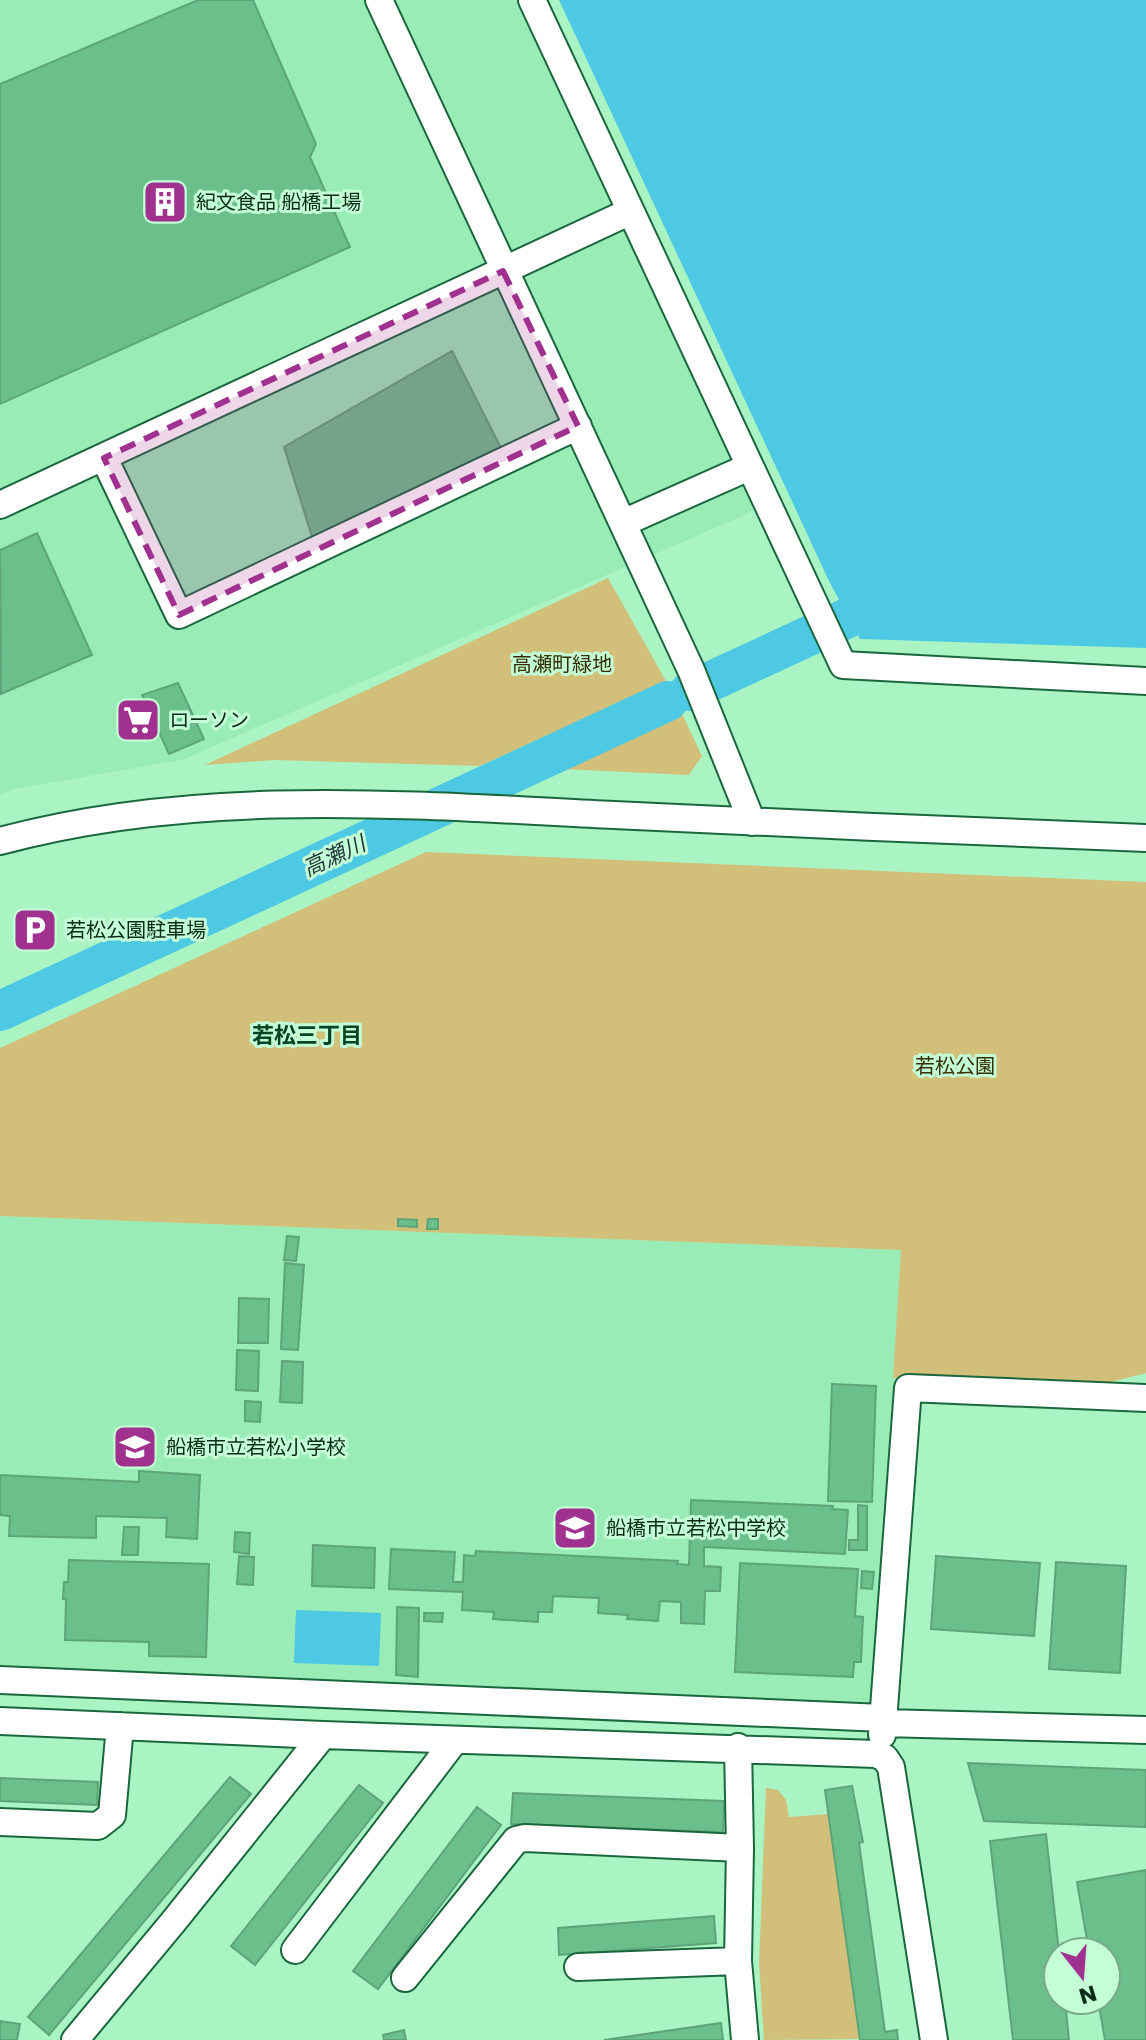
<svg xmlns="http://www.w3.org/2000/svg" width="1146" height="2040" font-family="Poppins,'Noto Sans JP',sans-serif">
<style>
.built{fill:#99ecb6}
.green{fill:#d1bf7a}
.water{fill:#4dc9e4}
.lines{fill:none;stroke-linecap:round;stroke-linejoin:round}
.river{stroke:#4dc9e4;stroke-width:40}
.building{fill:#6abf8a;stroke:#5da578;stroke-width:2}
.minor-casing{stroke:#1a673e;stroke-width:30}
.minor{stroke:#fff;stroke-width:26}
.marked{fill:#a0318e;fill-opacity:0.2;stroke:#a0318e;stroke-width:6;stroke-dasharray:16 10;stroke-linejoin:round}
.labels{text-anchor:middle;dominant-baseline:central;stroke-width:6;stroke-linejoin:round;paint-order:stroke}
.poi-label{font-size:20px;fill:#0b2a18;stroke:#c3fed6;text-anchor:start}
.park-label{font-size:20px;fill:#372d04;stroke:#c3fed6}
.water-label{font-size:22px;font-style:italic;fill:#1f353a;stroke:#c3fed6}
.neighbourhood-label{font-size:22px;font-weight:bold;fill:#074425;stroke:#c3fed6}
</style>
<rect width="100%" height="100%" fill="#aaf4c3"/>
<path class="built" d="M0,0H549L779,500L182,760L13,789L0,795Z
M0,1216L902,1250L872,1703L0,1668Z"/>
<path class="green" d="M608,578L666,681L480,766L274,760L205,765Z
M682,714L702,756L689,775L563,769Z
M426,852L1146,882V1373L1099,1385L893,1378L901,1250L0,1216V1048Z
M766,1788L778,1790L786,1800L789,1817L829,1814L860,2039L764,2040L759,1964Z"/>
<path class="water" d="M559,0H1146V648L860,639L829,581Z
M296,1610L381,1613L379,1666L294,1663Z"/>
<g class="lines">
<path class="river" d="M690,691L893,597
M0,1011L668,701"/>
</g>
<path class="building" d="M198,0H253L316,144L310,157L350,247L0,404V84Z
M452,351L501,448L313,540L284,447Z
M37,533L92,655L1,694L0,550Z
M178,683L204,739L169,754L142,695Z
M398,1219L417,1220V1227L398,1226Z
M428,1219H438V1229H427Z
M287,1236L299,1237L296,1261L284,1260Z
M285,1263L304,1265L298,1350L281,1349Z
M239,1298L269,1299L268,1343H238Z
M237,1350L259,1351L258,1391L236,1390Z
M282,1361L303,1362L302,1403L280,1402Z
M832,1384L876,1386L872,1502L828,1501Z
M245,1401L261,1402L260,1422L245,1421Z
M245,1441H255L256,1456H245Z
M139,1471L200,1475L197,1539L166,1537L167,1518L96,1516V1538L9,1536L10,1516L0,1515V1475L139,1482Z
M691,1500L833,1506L832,1509L848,1510L845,1554L704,1547V1566L721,1567L720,1591H705L704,1624L681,1623V1602L660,1601L658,1621L627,1619L628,1615L598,1613L599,1598L553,1596L552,1612H538V1622L493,1619L494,1612L462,1610L463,1592L389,1589L391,1549L455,1552L453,1582H463L464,1555L475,1556L476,1551L678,1561L677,1564L689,1565Z
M858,1505L867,1506V1550H849V1540H858Z
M124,1527H139L138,1555H122Z
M235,1532L250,1533L249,1554L234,1552Z
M313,1545L375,1548L374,1588L312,1586Z
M239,1556L254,1557L253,1585L237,1584Z
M936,1556L1040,1563L1034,1636L931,1629Z
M69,1560L209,1564L206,1657L149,1656V1642L65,1640L66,1599H63L64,1582H68Z
M1056,1562L1126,1566L1120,1673L1049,1669Z
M740,1563L858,1569L855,1616L863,1617L861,1662H854L853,1677L735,1672Z
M862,1571L874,1572L872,1589L861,1588Z
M397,1607L419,1608L418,1677L396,1675Z
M424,1613H443L442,1622L424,1621Z
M968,1763L1146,1770V1827L984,1821Z
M230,1777L251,1794L49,2035L28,2017Z
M0,1778L98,1782L97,1805L0,1801Z
M359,1785L383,1803L255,1965L231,1946Z
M852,1786L863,1842L859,1843L885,2032L897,2030L898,2040H860L825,1790Z
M513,1793L724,1801L723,1832L511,1824Z
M477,1807L501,1825L378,1989L353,1971Z
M1046,1834L1059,1952L1058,2000H1065L1069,2040H1013L990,1841Z
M1146,1870V2040H1105L1098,2000H1106V1952H1089L1077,1882Z
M714,1916L716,1943L559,1955L558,1928Z
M0,2021L20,2024L17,2040H0Z
M721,2023L723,2040H604Z
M404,2030L406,2040H384L383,2035Z"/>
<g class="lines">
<g class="minor-casing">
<path id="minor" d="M379,0L691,670L752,822
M532,0L843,665L1146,681
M104,458L179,615L578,426
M0,505L629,212
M623,523L749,467
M0,841C199,787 411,805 614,815C791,824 969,831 1146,838
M0,1680L883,1718
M0,1721L323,1735L876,1754L885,1758L891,1767L934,2040
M883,1723L1146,1730
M882,1735L908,1388L1146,1398
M738,1747L740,1848L738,1961L745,2040
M0,1822L98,1826L112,1815L120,1726
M295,1950L455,1740
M578,1967L738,1961
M405,1978L516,1840L525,1838L740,1848
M75,2040L174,1921L323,1735"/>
</g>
<use href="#minor" class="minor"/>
</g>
<path class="marked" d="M503,271L578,426L179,615L104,458Z"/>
<defs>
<g id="building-square" transform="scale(2.3)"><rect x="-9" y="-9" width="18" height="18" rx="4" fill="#a0318e" stroke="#c3fed6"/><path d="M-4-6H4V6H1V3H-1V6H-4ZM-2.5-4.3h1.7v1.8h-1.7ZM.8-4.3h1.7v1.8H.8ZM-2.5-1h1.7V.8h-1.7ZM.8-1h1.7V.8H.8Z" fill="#fff"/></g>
<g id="supermarket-square" transform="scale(2.3)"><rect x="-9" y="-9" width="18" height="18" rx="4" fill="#a0318e" stroke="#c3fed6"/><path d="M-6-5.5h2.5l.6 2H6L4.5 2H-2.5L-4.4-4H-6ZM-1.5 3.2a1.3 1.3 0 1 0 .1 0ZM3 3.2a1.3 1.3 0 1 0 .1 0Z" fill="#fff"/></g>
<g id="parking-square" transform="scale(2.3)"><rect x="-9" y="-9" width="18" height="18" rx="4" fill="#a0318e" stroke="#c3fed6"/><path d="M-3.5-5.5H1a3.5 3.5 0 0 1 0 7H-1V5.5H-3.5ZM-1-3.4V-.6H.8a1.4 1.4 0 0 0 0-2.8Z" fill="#fff"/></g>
<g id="school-square" transform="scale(2.3)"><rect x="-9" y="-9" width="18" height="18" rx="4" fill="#a0318e" stroke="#c3fed6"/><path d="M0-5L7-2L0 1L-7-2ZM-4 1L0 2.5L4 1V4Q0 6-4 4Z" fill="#fff"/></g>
</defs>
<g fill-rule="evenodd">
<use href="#building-square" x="165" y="202"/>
<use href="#supermarket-square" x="138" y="720"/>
<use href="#parking-square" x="35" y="930"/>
<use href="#school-square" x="135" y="1447"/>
<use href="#school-square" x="575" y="1528"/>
</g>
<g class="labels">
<g class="poi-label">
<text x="196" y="202">紀文食品 船橋工場</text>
<text x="169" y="720">ローソン</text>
<text x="66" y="930">若松公園駐車場</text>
<text x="166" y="1447">船橋市立若松小学校</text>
<text x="606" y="1528">船橋市立若松中学校</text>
</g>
<g class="park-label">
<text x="562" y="664">高瀬町緑地</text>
<text x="955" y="1066">若松公園</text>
</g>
<g class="water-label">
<text transform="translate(334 856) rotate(-25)">高瀬川</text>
</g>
<g class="neighbourhood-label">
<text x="307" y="1035">若松三丁目</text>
</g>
</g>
<g transform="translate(1082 1976) rotate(163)"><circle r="38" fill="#c3fed6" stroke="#79a98a" stroke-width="2"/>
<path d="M0-6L14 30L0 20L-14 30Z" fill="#a0318e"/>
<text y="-12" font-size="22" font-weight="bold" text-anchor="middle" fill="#0b2a18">N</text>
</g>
</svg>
